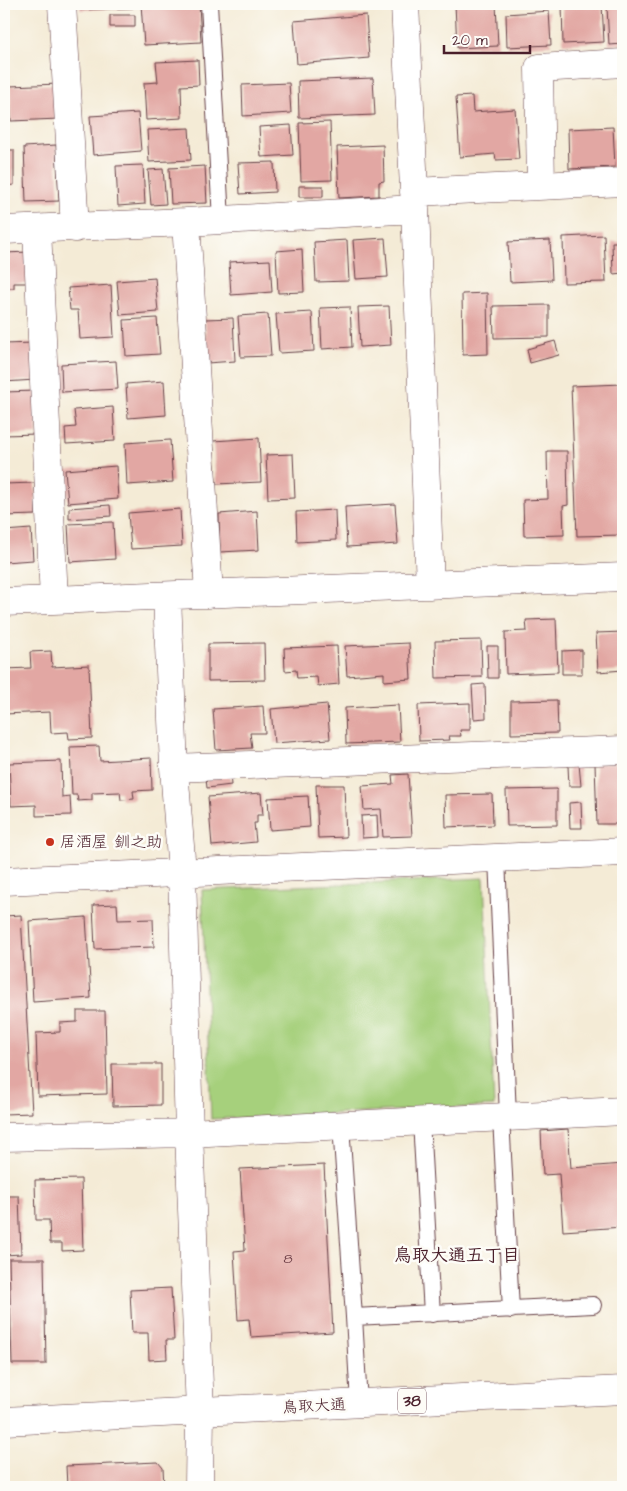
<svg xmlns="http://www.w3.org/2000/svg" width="627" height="1491" font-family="'Architects Daughter','Klee One',sans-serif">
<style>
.green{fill:#a6d07b;stroke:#787853}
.building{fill:#e2a7a3}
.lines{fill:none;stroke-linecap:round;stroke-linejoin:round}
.lane-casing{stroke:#643e45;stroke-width:18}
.street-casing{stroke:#643e45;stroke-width:29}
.highway-casing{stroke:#643e45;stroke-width:29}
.lane{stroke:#fff;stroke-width:16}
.street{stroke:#fff;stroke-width:28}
.highway{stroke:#fff;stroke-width:28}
.poi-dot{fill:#c8321e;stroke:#fdfcf7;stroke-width:2}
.labels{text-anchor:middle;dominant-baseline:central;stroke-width:5;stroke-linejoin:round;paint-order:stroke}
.number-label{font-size:14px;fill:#704149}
.shield{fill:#fdfcf7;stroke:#806168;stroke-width:1}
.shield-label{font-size:15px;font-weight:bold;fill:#4a1f2b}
.poi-label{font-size:16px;fill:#4a1f2b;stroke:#fdfcf7;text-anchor:start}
.street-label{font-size:16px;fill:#4a1f2b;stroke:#fdfcf7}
.neighbourhood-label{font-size:18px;font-weight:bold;fill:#4a1f2b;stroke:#fdfcf7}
</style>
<rect width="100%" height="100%" fill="#fdfcf7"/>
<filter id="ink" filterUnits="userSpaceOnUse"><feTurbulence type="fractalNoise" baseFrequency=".02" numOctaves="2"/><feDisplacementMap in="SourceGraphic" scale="10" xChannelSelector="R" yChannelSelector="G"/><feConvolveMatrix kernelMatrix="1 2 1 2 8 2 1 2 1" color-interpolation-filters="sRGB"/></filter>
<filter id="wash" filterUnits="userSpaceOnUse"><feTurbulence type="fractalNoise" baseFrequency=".0096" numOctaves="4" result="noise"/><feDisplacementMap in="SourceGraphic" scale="20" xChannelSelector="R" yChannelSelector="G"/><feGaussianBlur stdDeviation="1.12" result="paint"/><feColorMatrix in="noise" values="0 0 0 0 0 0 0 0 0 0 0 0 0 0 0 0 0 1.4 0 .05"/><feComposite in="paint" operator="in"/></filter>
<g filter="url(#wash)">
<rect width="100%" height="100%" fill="#f4ebd6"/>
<path class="green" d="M484,878L494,1106L211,1119L202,890Z"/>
<g id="blocks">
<path class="building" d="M80,4H133V8L80,10Z
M141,4H199L201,42L144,45Z
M455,4H496L498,46L457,48Z
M562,4H602L604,42L563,44Z
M623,6V44L609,45L607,7Z
M549,11L551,45L507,47L506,14Z
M110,15H135V27H110Z
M366,15L369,58L297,64L294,21Z
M198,60L199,85L181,86L182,118L146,120L144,83L158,82L156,62Z
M373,78L375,115L299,118L298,81Z
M289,83L291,113L243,116L242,85Z
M58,84L59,119L11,121L10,86Z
M472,96L473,112L515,109L519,159L496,160L495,154L460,157L456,97Z
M138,113L141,151L93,155L90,116Z
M330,122L332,180L301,181L299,123Z
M291,125L293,155L261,157L259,127Z
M613,127L615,167L569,169L568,129Z
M189,128L191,160L149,162L147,130Z
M56,145L59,201L26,202L24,147Z
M383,145L384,181L379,182V196L339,198L337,147Z
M4,150H14V185L4,186Z
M274,162L275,192L240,194L238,163Z
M143,165L145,204L118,206L116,166Z
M205,166L207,203L171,204L169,168Z
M163,169L166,204L151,205L148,170Z
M299,186H323V197H299Z
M619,234H623V273L613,274L612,242H620Z
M604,235L606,282L564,283L563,237Z
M385,238L388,277L356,279L353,240Z
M347,240L349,281L316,282L314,242Z
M550,240L552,280L510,282L508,242Z
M302,249L304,292L278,293L276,251Z
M29,252L30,283H14V288H4V253Z
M270,260L272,292L231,295L229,262Z
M155,278L158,312L120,315L117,281Z
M111,285L114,337L80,339L78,310H70L68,288Z
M487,293L488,354L463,355L462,294Z
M549,305V337L494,338L493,306Z
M389,306L391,345L360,347L358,307Z
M350,307L352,347L322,349L320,308Z
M312,312L314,351L279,353L276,314Z
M268,314L271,356L241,357L238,316Z
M157,318L160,354L126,356L124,320Z
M233,318L235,361L207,363L205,319Z
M555,341L559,355L530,363L527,349Z
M33,343L35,380L4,382V344Z
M116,361L118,389L62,392L61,364Z
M164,381L166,415L128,418L126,384Z
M623,384V535L577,536L571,386Z
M36,391L37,434L4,435V392Z
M113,407L115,441L66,444L65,428L76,427L74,410Z
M259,438L261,482L216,484L213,441Z
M170,440L173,482L127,485L125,443Z
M547,451H567L568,505L563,506L564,535L524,536L523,500L548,499Z
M293,454L295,498L268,499L266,455Z
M116,466L118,499L68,503L65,470Z
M35,483L36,515L4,516V484Z
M395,504L398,544L347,547L345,507Z
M110,505L111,516L69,519V508Z
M180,509L182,546L131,549L128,513Z
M335,510L336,540L297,542L296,512Z
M257,511L259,550L220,552L219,514Z
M113,522L115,559L70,562L68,524Z
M31,529L33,560L4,562V531Z
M556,619L558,672L506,674L505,632L527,631L526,620Z
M623,632V670L598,672L596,633Z
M481,640L482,677L436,678L435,641Z
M264,643L265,680L208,681V644Z
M409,643L411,679L384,681V673L347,676L345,646Z
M337,646L339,684L318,686L317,677L297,678L296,670L285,671L284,648Z
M487,646H498V678H488Z
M582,650V674H562V651Z
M51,651L52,667L89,665L92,738L69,739L68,732L51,733L50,712L4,714V669L31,668L30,652Z
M485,684L486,718L474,719L472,685Z
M557,700L558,733L511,734V701Z
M470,703V730H460L461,736H449L450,740L419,741L418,705Z
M327,704L330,739L274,743L271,709Z
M398,705L400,742L346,744L345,708Z
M263,706L265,733H250L252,748L216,750L213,709Z
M99,746L100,761L151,758L152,790L133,791L134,799L121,800L120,792L92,793V800L78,801L77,795H72L70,747Z
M61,761L62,797L70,796L71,815L36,816V805L11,806L9,763Z
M623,763V824H597L595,764Z
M579,764L581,786H569L568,766Z
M408,774L412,836L383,837L381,809L364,810L362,786L393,784L392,775Z
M230,775L231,785L207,788L206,778Z
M316,785H344L346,837L318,838Z
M557,789V825L507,826L506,790Z
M261,793L263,815H257V823H254L256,842L212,846L208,797Z
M492,794L493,825L446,827L445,795Z
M308,796L310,827L270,830L268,798Z
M581,802L582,828H570L569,803Z
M377,815L378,837L362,838L361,816Z
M620,881H623V913H622Z
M117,904L118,920L153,919L154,947L95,949L93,905Z
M21,915L32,1113L4,1114V916Z
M86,917L91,998L33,1002L29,921Z
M77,1011H105L107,1094L38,1096L36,1033L60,1032V1023L77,1022Z
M112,1064H161V1105L113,1106Z
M568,1129L571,1168L623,1164V1227L563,1231L559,1174L543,1175L541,1131Z
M324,1165L333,1332L251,1337L249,1319L238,1320L234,1251L245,1250L240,1169Z
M81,1179L83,1250L62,1251V1243H50L49,1220H36L35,1180Z
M4,1196H19L21,1254L4,1255Z
M9,1259H44L46,1364H12Z
M171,1288L174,1340H166L167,1359L149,1360L148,1333H132L130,1290Z
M158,1462L163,1468L164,1487H67L66,1466Z"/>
</g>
</g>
<g filter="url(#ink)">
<use href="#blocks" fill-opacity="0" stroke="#643e45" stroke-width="1"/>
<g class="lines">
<g class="lane-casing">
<path id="lane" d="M209,4L221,220
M497,858L508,1116
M501,1117L511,1310
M421,1121L432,1314
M341,1125L354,1317
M359,1404L354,1317L593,1305"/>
</g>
<g class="street-casing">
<path id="street" d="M62,4L75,228
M405,4L415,209L430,585
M541,185L539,68L623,63
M414,192L623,182
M186,222L209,594
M37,229L54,600
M4,230L186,222L415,209
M167,596L174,768L182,872L189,1133L200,1411L199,1487
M4,602L623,577
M174,768L623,750
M4,881L623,852
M4,1137L189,1133L623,1111"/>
</g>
<g class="highway-casing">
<path id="highway" d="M4,1421L623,1390"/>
</g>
<use href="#lane" class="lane"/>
<use href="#street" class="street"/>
<use href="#highway" class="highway"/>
</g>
</g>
<circle class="poi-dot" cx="50" cy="842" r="5"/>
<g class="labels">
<g class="number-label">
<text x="288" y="1259">8</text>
</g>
<rect class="shield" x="398" y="1388.5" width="28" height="25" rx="4"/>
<g class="shield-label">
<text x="412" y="1401">38</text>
</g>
<g class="poi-label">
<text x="60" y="842">居酒屋 釧之助</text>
</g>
<g class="street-label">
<text transform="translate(314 1406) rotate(-3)">鳥取大通</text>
</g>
<g class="neighbourhood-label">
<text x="457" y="1255">鳥取大通五丁目</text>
</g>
</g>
<rect width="627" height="1491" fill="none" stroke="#fdfcf7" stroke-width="20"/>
<path d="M444 45v8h86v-8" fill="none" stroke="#4a1f2b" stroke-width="2.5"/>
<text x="452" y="45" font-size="15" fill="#4a1f2b" stroke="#fdfcf7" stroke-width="4" paint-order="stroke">20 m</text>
</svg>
